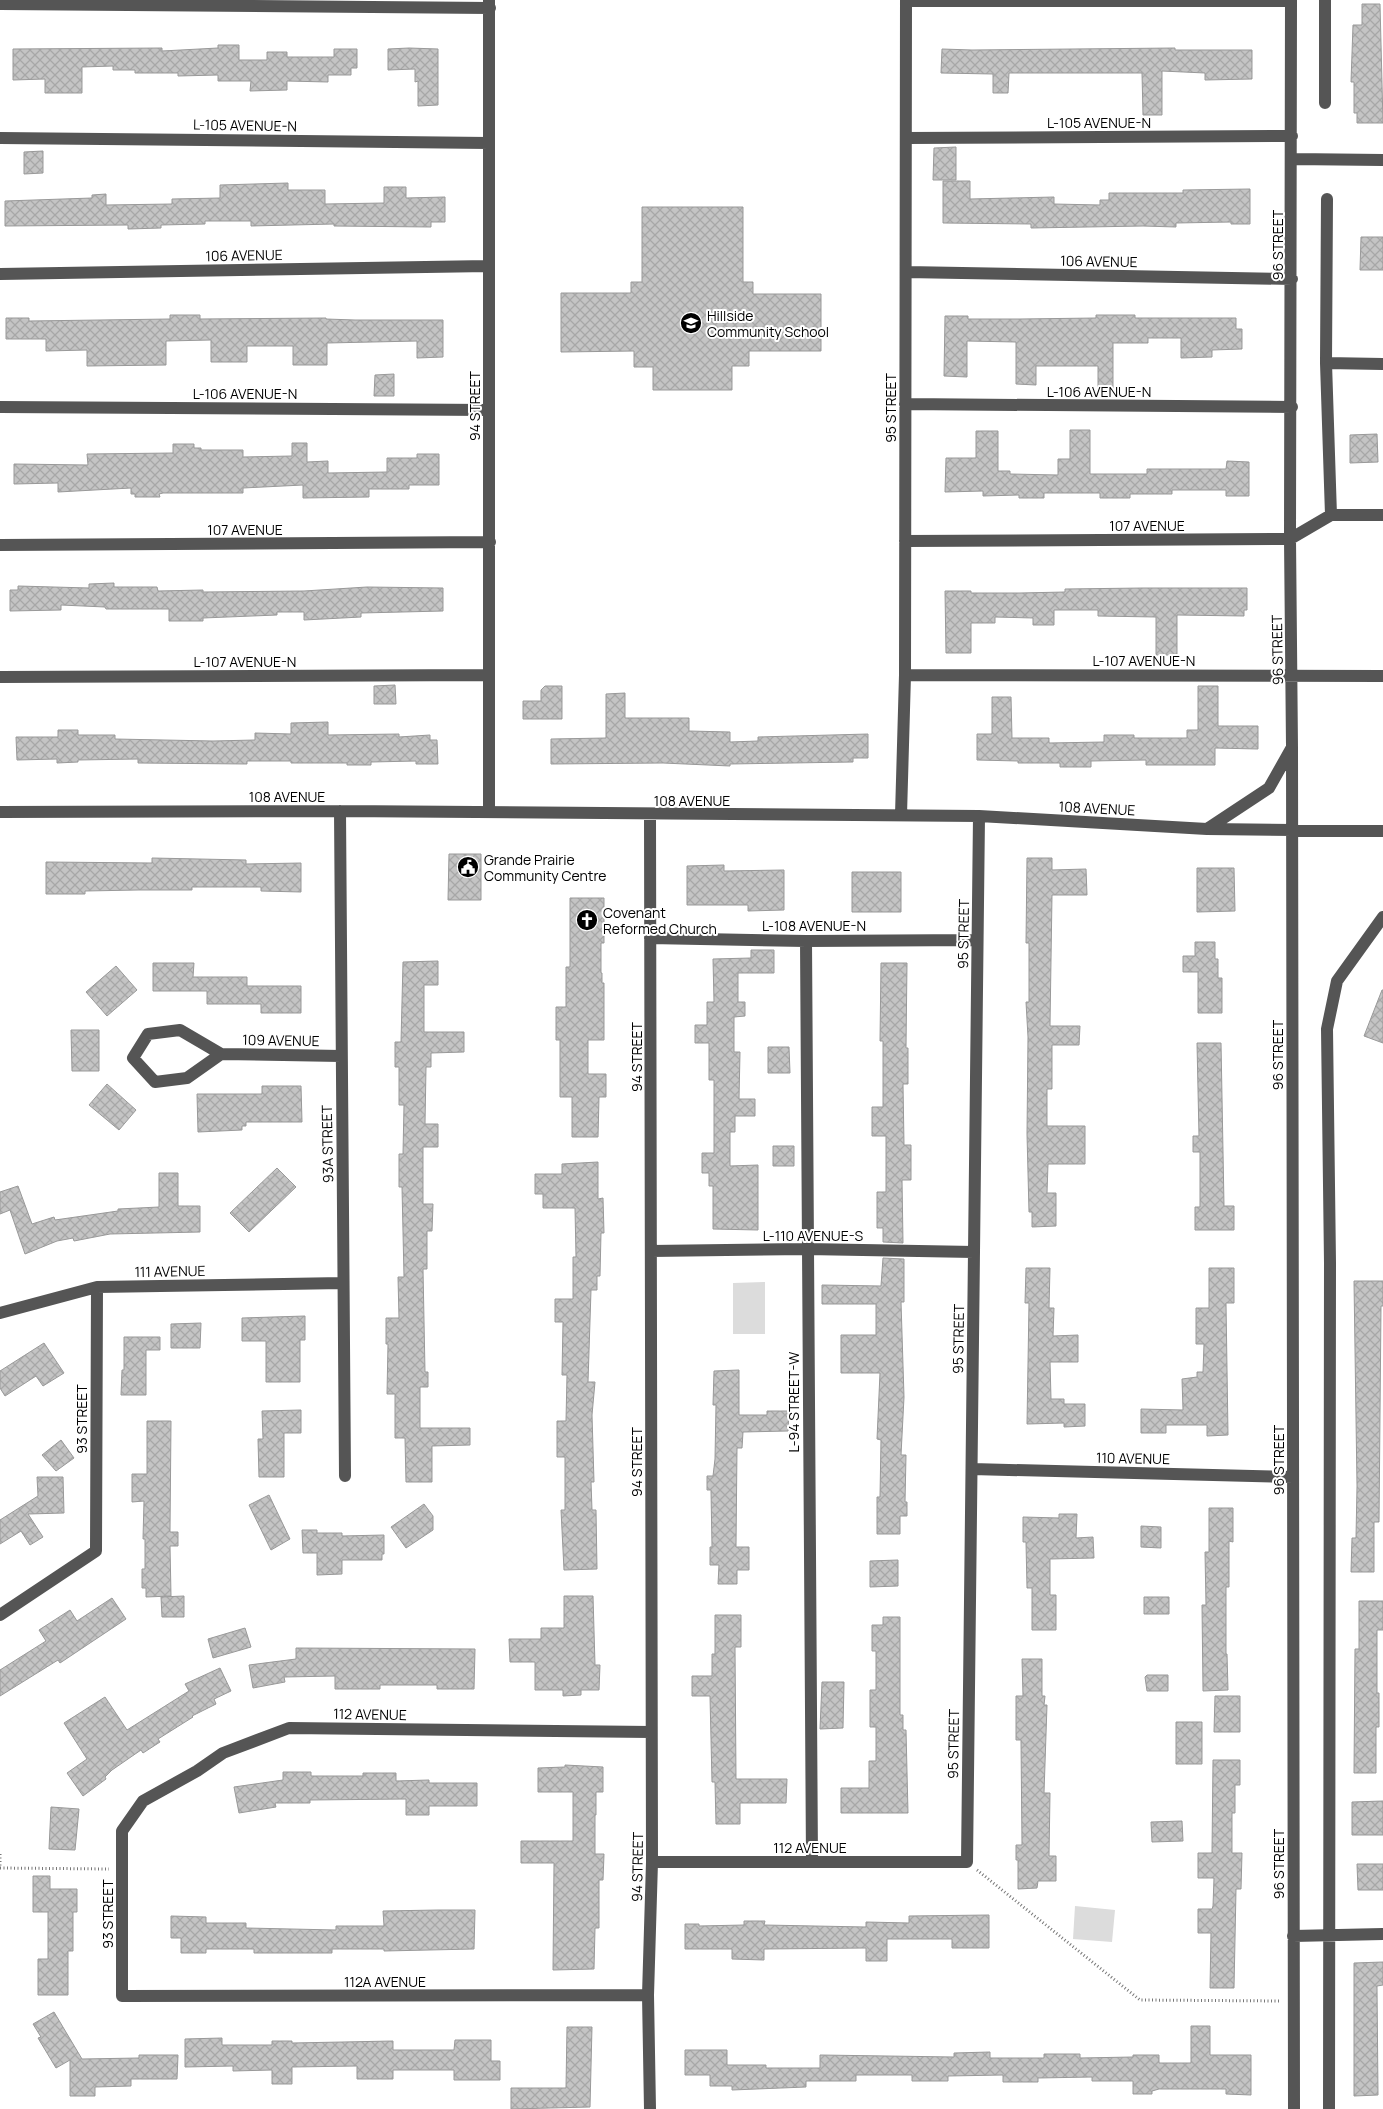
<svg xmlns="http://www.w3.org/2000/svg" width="1383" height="2109" font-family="Manrope,sans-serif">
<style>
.park{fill:#dcdcdc}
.building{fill:url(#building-cross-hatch);stroke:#999}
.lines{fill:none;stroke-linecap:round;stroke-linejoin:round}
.path{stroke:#777;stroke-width:3;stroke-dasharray:1 2.5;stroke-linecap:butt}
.minor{stroke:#555;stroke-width:12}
.labels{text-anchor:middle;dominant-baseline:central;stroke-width:4;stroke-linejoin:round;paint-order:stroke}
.street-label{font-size:14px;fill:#000;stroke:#fff}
.poi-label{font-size:14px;fill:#000;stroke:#fff;text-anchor:start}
</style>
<defs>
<pattern id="building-cross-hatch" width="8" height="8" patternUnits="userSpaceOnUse" patternTransform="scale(1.25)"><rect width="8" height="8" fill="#c4c4c4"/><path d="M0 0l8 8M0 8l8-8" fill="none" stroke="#a7a7a7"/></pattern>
</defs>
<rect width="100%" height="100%" fill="#fff"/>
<path class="park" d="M765,1282V1334H733V1283Z
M1075,1906L1115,1910L1112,1942L1073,1939Z"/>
<path class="building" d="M1362,4H1380L1383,123H1357V113H1354V82H1351L1353,25H1362Z
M218,45H239V60H267V52H287V57H334V49H357V68H351V75H328V82L287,81V90L250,91L251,81H218V75L178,76V73H135V70H113V66L82,67V93H45V79L13,80V49L162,48V51L218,48Z
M409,48L438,49V105L418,106V81L415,82V69L388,70V49Z
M1175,48V50H1252V79L1205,80V73L1162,71V115H1143L1142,73H1009L1008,93H993V74L941,73L942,49L972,50Z
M956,147V180H933L934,148Z
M43,151V173L24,174V152Z
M943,181H970V199L1054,197V204L1100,205V200H1109V193H1183V190L1250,189V224H1231V222L1176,223V227L1143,226L1031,228V224L943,223Z
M288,183V190H325V204L384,203V187H406V198L445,197V222H431V227L334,226V224L251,226V221H205V224L161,225V228L128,229V225L5,226V201L92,198V195L106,194V205L172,204V199L220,198V185Z
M642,207H743V282H753V294H821V351H749V366H732V390H653V367H634V351L561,352V293H631V282H642Z
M1361,237H1383V270H1360Z
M170,315H200V319L326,318V319L355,320H443V357L417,358V341L327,343V365H293V346H247V362H211V340L166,341V365L87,366V350L46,351V339H6V318H29V321L170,319Z
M1096,315H1135V318H1236V329H1242V349L1212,350V357L1181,358V338H1148V343H1113V394H1098V366H1036V385L1016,384V342L967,341V377L944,376L945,316H968V319H1020L1096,318Z
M394,374V396H374L375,375Z
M1070,430H1090V474H1147V469H1226L1227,461L1249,462V496H1226V490H1172V494H1130V498H1100V493H1044V498H1019V495L983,496V491L945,492L946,458H976V431H998V471H1010V474L1058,475V459H1070Z
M1377,434L1378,462L1350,463V435Z
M292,443H307V462L328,461V473L387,472V458H417V454H439V485H409V489H369V497L303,498V485L243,488V493H163L159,494L160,497H135V494H131V488L58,492V483L14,484V464L88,465L87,454L173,453V444H194V448H201V450H243V457L292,456Z
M114,583V587H157L158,591L203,590V592L304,591L367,587L443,588V611L361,613V617L304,620V612H277V615L203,618V621H169V609H106L105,607L61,605V610L10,611V590H18V586L89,588V584Z
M1143,588H1247V610H1244V616L1177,615V655H1156V617L1098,616V610H1054V625H1033V618L995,617V623H971V653H946L945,591H971V593H1020L1065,592V589Z
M395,685L396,704H374V686Z
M545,686H562V719H523V701H541V690Z
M1198,686H1218V726H1258V749L1215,748V765H1146V760L1091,761V767H1060V763H1018V761L977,760V734H992V697H1011L1012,738H1049V743L1104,742V735H1134V738H1187V730H1198Z
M625,693V718H689V731L730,732V742L758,741V737L868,734V758H853V762L730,764V766L663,763L551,764V739L606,738V694Z
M328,722V735L399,734V737L430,735V740H437L438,764H416V761L371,762V765H347V763H291V761H247V764L138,763V759L78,760V762L57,763V759L17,760L16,737H58V730H78V735H115V739L213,741L255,740V733L291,734V723Z
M449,854H481V900H448Z
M152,858L246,860V864L301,863V892L261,891V887H192V890H138L85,891V894H46V862L152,863Z
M1027,858H1052V870L1086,869L1087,895H1052L1050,1026H1080L1079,1045H1052V1089H1047V1126H1085V1164H1048L1047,1193H1056V1226L1032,1227V1212H1029L1027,1134L1028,1037L1026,1002H1029V943H1026Z
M724,865V871L784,870V910L748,911V905H687V866Z
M1197,868H1234L1235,911L1197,912Z
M852,872H901V912H852Z
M570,898H604V943H601V973H602V983H604V1040H588V1074H606V1097H599L598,1137H572V1097H560V1040H556V1007H566V967H570Z
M1195,942H1215V959H1218V978H1222V1013H1198V972H1183V956H1195Z
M751,950H774V973H738V1002H745V1016L734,1017V1052H740L739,1099H755V1116H735V1132H730V1166L758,1165V1230L713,1229V1186H709V1173H702V1153H714V1080H709V1043H695V1025H707V1002H714L713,959L751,958Z
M438,961V985H424V1032H464V1052L431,1053V1067H426L425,1124H438V1147H423V1204H433L432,1231H427V1269H423L425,1372H428V1387H420V1428H470V1445L432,1446V1482H406L405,1438H395V1394H387L388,1344H386V1318H399L398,1277H404L402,1187H399V1154H403L404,1105H399V1067H395V1042H401L403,962Z
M153,963H194L193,977H247V986H301V1013H261V1004H207V991H153Z
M881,963H907L906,1048H908V1084H903L904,1145H911V1180H902L903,1243L883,1242V1228H877V1192H886V1136H872V1107H883V1041H880Z
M116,966L137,990L107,1016L86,992Z
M1382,990H1383V1043L1364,1036Z
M71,1030H99V1071H72Z
M1197,1043H1221L1224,1206H1234V1230H1195V1207H1200V1152H1193V1136H1199Z
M768,1047H789L790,1073H768Z
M107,1084L136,1110L119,1130L89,1105Z
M262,1086H301L302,1122H246V1126H242V1130L198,1132L197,1094H262Z
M773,1146H794V1166H773Z
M598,1162V1199L603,1198L604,1233H601L600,1276H597V1290H591L588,1382H595L592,1415L594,1482H591L592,1510H596L597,1569L564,1570L561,1510H565V1457H557V1421H566L567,1375H562L563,1322H555V1299H573V1257H576L575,1208H543V1194H535V1174H562V1164Z
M277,1168L296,1187L249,1232L230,1213Z
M159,1173H178V1206H200V1232L110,1234L74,1241L73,1238L57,1241L25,1254L10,1210L0,1214V1192L18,1186L32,1224L54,1217L55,1220L118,1211V1209L159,1207Z
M883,1258L904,1259V1302H901L904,1397L901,1455H906L905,1502H907V1516H900V1534H877V1497H880L881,1440L877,1439L880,1373H841V1335H876V1304H822V1285L881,1286Z
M1026,1268H1050L1049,1308H1054L1053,1336L1078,1335V1362H1050L1051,1399H1064V1404H1085V1426L1064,1427V1423L1027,1424L1029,1303H1025Z
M1209,1268H1234V1303H1226L1228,1435L1207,1436V1425H1166V1433H1141V1409L1183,1410L1182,1379L1197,1377V1372H1203L1204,1344H1196V1308H1209Z
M1354,1281H1383V1306H1381L1379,1522H1374V1572H1351L1352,1538H1356L1357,1486Z
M305,1316V1340H300V1382H266V1341H242V1318Z
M201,1323L200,1348H171V1324Z
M124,1337H160V1350H146V1395H121L122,1370H124Z
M44,1343L64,1373L43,1386L36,1376L5,1396L0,1388V1371Z
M739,1370V1415H767V1411H789L788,1431L743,1432L742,1448H737L736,1547H749V1570H737V1584H718L719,1565H710V1547H712L711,1490H707V1476H713L715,1459L716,1405H713L714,1371Z
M301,1410V1433H284V1477H259L258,1439H263L262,1411Z
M147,1421H171L170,1532H178V1546H170L171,1596L146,1597V1588H142V1569H145V1539H143L144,1501L132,1502V1474H147Z
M61,1440L74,1458L56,1471L42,1455Z
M37,1477H63L64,1513L28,1514L43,1537L30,1545L21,1531L0,1544V1520L38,1496Z
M269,1495L290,1539L271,1550L249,1505Z
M424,1504L433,1516V1530L406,1548L391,1527Z
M1209,1508H1233V1542L1229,1541V1587H1226V1654H1227L1228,1690L1203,1691L1202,1605H1206L1205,1552H1209Z
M1059,1514H1077L1076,1538L1093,1537L1094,1558L1050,1559V1595H1056V1630H1032V1588H1027L1026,1542H1023V1517L1059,1518Z
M1141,1526L1161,1527V1548L1141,1547Z
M302,1530H317V1533H342V1536L384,1535V1554H382V1560H342V1574L317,1575V1553H303Z
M898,1560V1586L870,1587V1561Z
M184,1596V1617H162L161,1597Z
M564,1596H593L595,1665H600L599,1690H581V1695L563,1696V1690H535V1662H510L509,1639H541V1628H564Z
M1144,1597H1169V1614H1144Z
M112,1598L126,1619L60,1663L58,1660L0,1696V1670L46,1641L39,1630L70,1610L77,1621Z
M1359,1601H1383V1630H1377V1693H1379V1727H1376V1773H1354L1355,1649H1359Z
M715,1615H741V1647H735L736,1779H787L786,1803H740V1824H716L715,1782H712L710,1696H692V1676H712V1654H715Z
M883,1617H900V1715H903V1730H906L908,1813H841V1788H869V1761H876V1727H870V1690H876V1651H872V1625H883Z
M245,1628L251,1647L213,1658L208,1639Z
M296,1648L475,1649L474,1689H437V1685H380V1689H335V1676L284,1677L285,1682L253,1688L249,1665L296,1659Z
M1022,1659H1042V1696H1045L1044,1705H1047L1044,1793H1050L1049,1856H1056V1881H1038L1037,1888L1018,1889V1860H1016V1845H1022L1021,1740H1016V1696H1023Z
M220,1668L231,1691L214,1699L216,1704L192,1716L193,1717L158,1739L160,1742L143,1753L141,1750L112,1770L105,1777L106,1779L83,1796L67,1773L87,1759L64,1723L105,1697L127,1730L189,1691L185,1684Z
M1147,1675H1168V1691H1147L1145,1677Z
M822,1682H844L843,1728L820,1729Z
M1215,1696H1240V1732H1214Z
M1176,1722H1202V1764H1176Z
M1213,1760H1240V1785H1235V1813H1232V1853H1242L1241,1889H1236L1234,1988H1210L1211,1933H1198V1909H1212L1213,1906L1214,1878H1198V1853H1212Z
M565,1765L603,1767V1792H596V1815H595V1854H604L603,1880H599V1928H595L594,1969L553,1970L554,1863H521V1841H573V1792H538V1768L565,1767Z
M283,1772H311V1776H363V1773H396V1781L429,1780V1783H477V1806H429V1815H406V1799L310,1800V1803H275L276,1807L239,1813L234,1787L283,1780Z
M1383,1801V1835H1352V1802Z
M51,1807L79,1809L75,1850L49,1849Z
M1182,1821L1183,1841L1152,1842L1151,1822Z
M1357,1864H1383V1890H1358Z
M33,1876H50V1889H77V1912H73V1951H68V1995H38V1959H48V1912H33Z
M438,1910H475L474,1949L384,1951V1949H332V1953H254V1949H206V1953H181V1938H171V1916L206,1917V1923H246V1928L336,1930V1926H384L383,1911Z
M989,1915V1948H952V1939H887V1961H866V1948L764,1949V1960L732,1959V1949H685V1924H699V1926L744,1925V1921H765L764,1925L866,1927V1922L909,1923V1916Z
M1383,1962V1985L1377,1986L1378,2095L1354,2096V1963Z
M54,2012L82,2059L139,2058V2055H178L177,2079H131V2086L95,2087V2096H70V2060L56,2068L38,2038L41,2037L33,2024Z
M1191,2026H1210V2055H1251V2095L1226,2094V2089H1159L1152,2091V2094H1133V2081H1092V2077L1038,2078V2082H1003V2075L948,2076V2081H912V2075H856V2081H806V2087L732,2090V2086H710V2075H685V2050H727V2065H766V2068H820V2055L954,2057V2053L990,2052V2058H1044V2054H1080V2058L1133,2057V2055H1159V2063H1191Z
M567,2027H592L590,2107L511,2109V2088H566Z
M222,2038V2045H272V2041H292V2043L393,2041V2050H454L455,2040H491V2061H500V2080H454V2070H393V2079H357V2066L292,2067V2084H272V2070L233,2071V2066L185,2067V2039Z"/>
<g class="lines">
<path class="path" d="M0,1854V1868L109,1869
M977,1870L1140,2000L1280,2001"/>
<path class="minor" d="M1291,0L1290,539L1292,747L1294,2109
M906,1H1291
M0,4L490,8
M1325,103V0
M0,138L489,143
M906,138L1292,136
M1292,159L1383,160
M1327,199L1326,363L1331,515
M906,272L1292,279
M0,274L488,266
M1326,363L1383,364
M905,404L1292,407
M0,407L489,410
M905,541L1290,539L1331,515H1383
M0,545L490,542
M905,675L1383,676
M0,677L489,675
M340,811L345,1476
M0,812L340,811L979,816L1207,829L1383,831
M489,812V0
M901,815L905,675L906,0
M1207,829L1269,788L1291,749
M650,938L806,941L977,940
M806,941L812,1862
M221,1054L187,1078L155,1082L133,1058L148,1034L180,1030L221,1054L341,1056
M651,1251L807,1249L974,1252
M0,1313L97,1287L343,1283
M972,1469L1293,1477
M0,1615L96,1551L97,1287
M652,1862H967L979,816
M1293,1936L1383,1934
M648,1995L122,1996V1831L143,1801L197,1771L223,1753L289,1728L651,1732
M650,2109L648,1995L652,1862L650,815
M1329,2109L1330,1263L1327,1029L1337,981L1383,917"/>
</g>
<defs>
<g id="school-disc" transform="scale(1.125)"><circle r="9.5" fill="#000" stroke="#fff"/><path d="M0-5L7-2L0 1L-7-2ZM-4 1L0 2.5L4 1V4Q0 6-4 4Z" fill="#fff"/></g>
<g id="civic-disc" transform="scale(1.125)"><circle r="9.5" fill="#000" stroke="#fff"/><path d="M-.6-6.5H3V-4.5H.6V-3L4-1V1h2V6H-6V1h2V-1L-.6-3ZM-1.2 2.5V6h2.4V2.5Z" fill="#fff"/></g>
<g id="church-disc" transform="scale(1.125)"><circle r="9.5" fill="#000" stroke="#fff"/><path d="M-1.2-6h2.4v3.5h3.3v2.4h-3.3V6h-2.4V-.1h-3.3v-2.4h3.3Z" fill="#fff"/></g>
</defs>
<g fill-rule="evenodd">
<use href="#school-disc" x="691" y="323"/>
<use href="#civic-disc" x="468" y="867"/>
<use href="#church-disc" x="587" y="920"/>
</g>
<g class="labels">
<g class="street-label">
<text x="1099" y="122">L-105 AVENUE-N</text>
<text transform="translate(245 125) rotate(1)">L-105 AVENUE-N</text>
<text transform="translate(1277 245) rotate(-90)">96 STREET</text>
<text transform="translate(244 255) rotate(-1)">106 AVENUE</text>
<text transform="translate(1099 261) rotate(1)">106 AVENUE</text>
<text x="1099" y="391">L-106 AVENUE-N</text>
<text x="245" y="393">L-106 AVENUE-N</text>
<text transform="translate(474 406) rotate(-90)">94 STREET</text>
<text transform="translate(890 408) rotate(-90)">95 STREET</text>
<text x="1147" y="525">107 AVENUE</text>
<text x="245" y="529">107 AVENUE</text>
<text transform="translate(1277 650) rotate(-91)">96 STREET</text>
<text x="1144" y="660">L-107 AVENUE-N</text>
<text x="245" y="661">L-107 AVENUE-N</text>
<text x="287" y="796">108 AVENUE</text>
<text x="692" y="800">108 AVENUE</text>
<text transform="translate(1097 808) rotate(3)">108 AVENUE</text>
<text x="814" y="925">L-108 AVENUE-N</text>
<text transform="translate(963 934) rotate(-89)">95 STREET</text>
<text transform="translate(281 1040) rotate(1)">109 AVENUE</text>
<text transform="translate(1277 1055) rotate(-90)">96 STREET</text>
<text transform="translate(636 1057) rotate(-90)">94 STREET</text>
<text transform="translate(327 1144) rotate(-91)">93A STREET</text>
<text x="813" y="1235">L-110 AVENUE-S</text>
<text transform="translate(170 1271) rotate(-1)">111 AVENUE</text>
<text transform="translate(958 1339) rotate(-89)">95 STREET</text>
<text transform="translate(793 1402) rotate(-90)">L-94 STREET-W</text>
<text transform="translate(81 1419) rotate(-90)">93 STREET</text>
<text transform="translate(1133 1458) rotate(1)">110 AVENUE</text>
<text transform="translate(1278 1460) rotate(-90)">96 STREET</text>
<text transform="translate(636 1462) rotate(-90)">94 STREET</text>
<text transform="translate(370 1714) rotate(1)">112 AVENUE</text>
<text transform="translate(953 1744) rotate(-89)">95 STREET</text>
<text x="810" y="1847">112 AVENUE</text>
<text transform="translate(1278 1864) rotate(-90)">96 STREET</text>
<text transform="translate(637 1867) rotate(-89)">94 STREET</text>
<text transform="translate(107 1914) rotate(-90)">93 STREET</text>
<text x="385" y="1981">112A AVENUE</text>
</g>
<g class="poi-label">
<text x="707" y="315">Hillside<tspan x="707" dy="16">Community School</tspan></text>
<text x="484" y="859">Grande Prairie<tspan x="484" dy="16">Community Centre</tspan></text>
<text x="603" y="912">Covenant<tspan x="603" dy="16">Reformed Church</tspan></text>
</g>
</g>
</svg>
